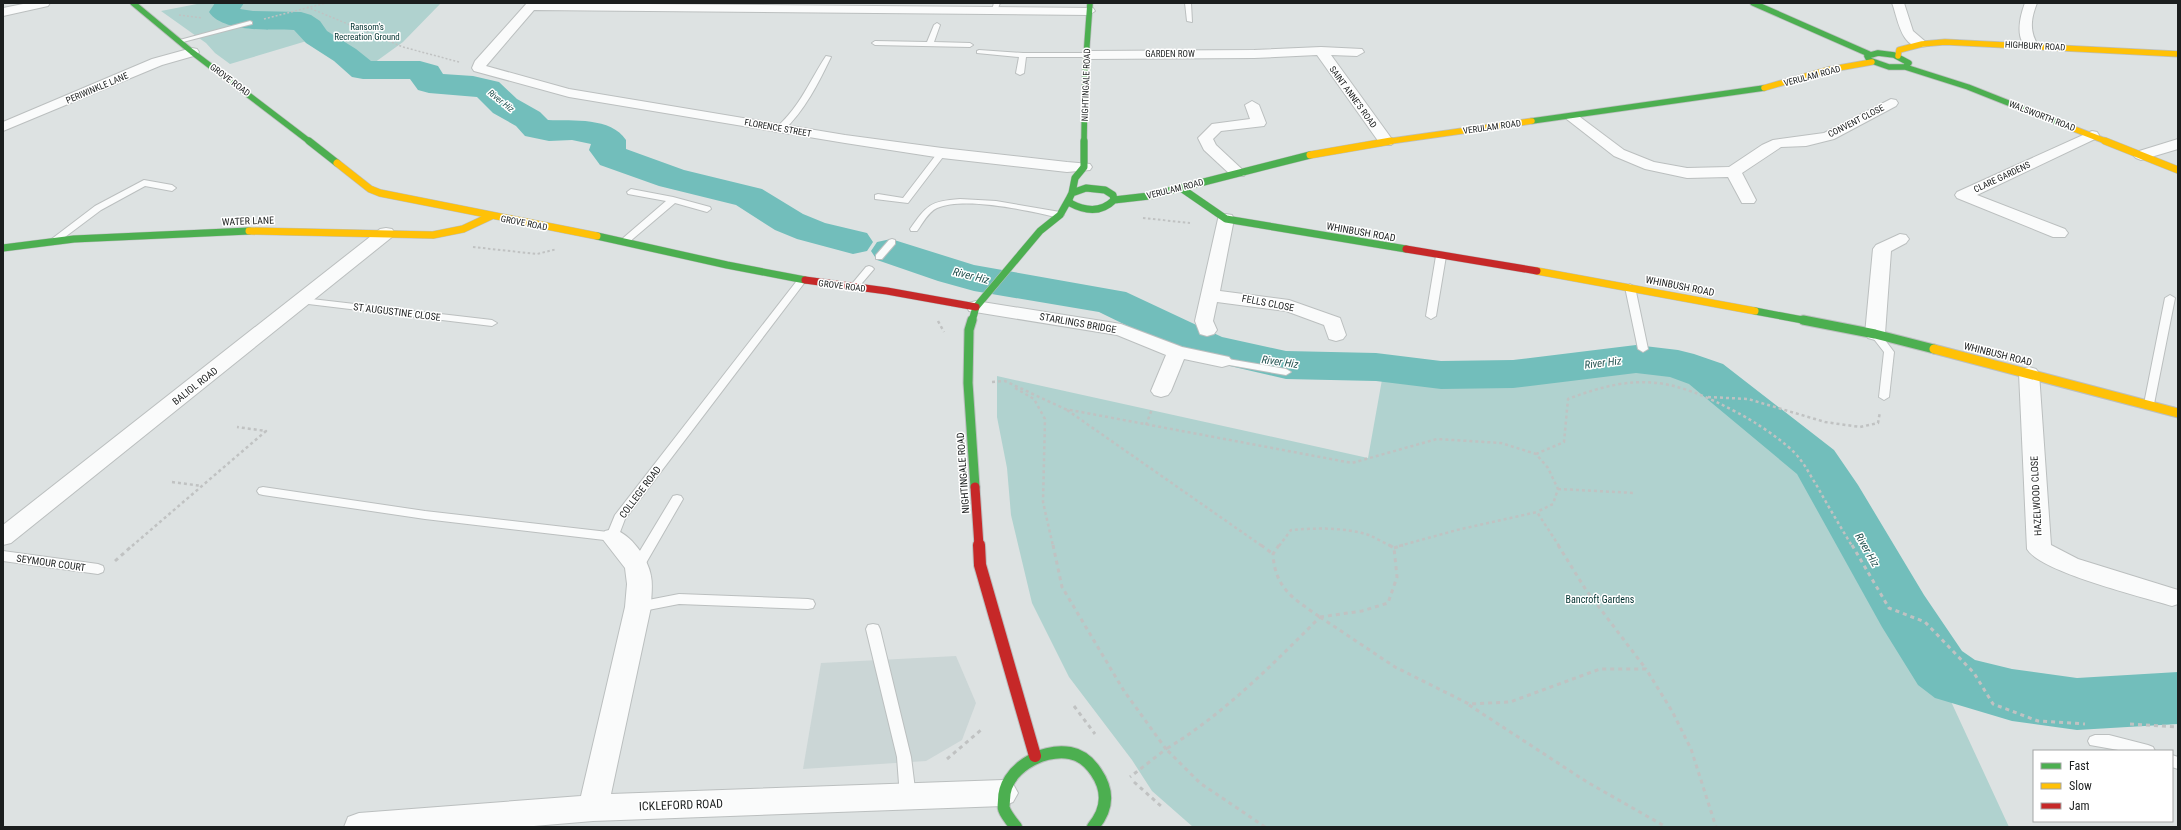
<svg xmlns="http://www.w3.org/2000/svg" width="2181" height="830" font-family="'Roboto Condensed',sans-serif">
<style>
.built{fill:#cbd6d6}
.green{fill:#b0d2cf}
.lines{fill:none;stroke-linecap:round;stroke-linejoin:round}
.river{fill:#72bebb;fill-rule:evenodd}
.lane-casing{stroke:#bbbfbf;stroke-width:2}
.street-casing{stroke:#bbbfbf;stroke-width:2}
.fast-far3-casing{stroke:#bbbfbf;stroke-width:7}
.fast-far2-casing{stroke:#bbbfbf;stroke-width:8}
.fast-far1-casing{stroke:#bbbfbf;stroke-width:11}
.fast-casing{stroke:#bbbfbf;stroke-width:14}
.slow-far2-casing{stroke:#bbbfbf;stroke-width:7}
.slow-far1-casing{stroke:#bbbfbf;stroke-width:8}
.slow-casing{stroke:#bbbfbf;stroke-width:11}
.jam-far2-casing{stroke:#bbbfbf;stroke-width:8}
.jam-far1-casing{stroke:#bbbfbf;stroke-width:11}
.jam-casing{stroke:#bbbfbf;stroke-width:14}
.path-far3{stroke:#c0c2c2;stroke-width:1.5;stroke-dasharray:2 2;stroke-linecap:butt}
.path-far2{stroke:#c0c2c2;stroke-width:2;stroke-dasharray:2.5 2.5;stroke-linecap:butt}
.path-far1{stroke:#c0c2c2;stroke-width:2.5;stroke-dasharray:3 3;stroke-linecap:butt}
.path{stroke:#c0c2c2;stroke-width:3;stroke-dasharray:4 4;stroke-linecap:butt}
.lane{fill:#fafbfb;fill-rule:evenodd}
.street{fill:#fafbfb;fill-rule:evenodd}
.fast-far3{stroke:#4caf50;stroke-width:5.5}
.fast-far2{stroke:#4caf50;stroke-width:7}
.fast-far1{stroke:#4caf50;stroke-width:9}
.fast{stroke:#4caf50;stroke-width:12}
.slow-far2{stroke:#ffc107;stroke-width:5.5}
.slow-far1{stroke:#ffc107;stroke-width:7}
.slow{stroke:#ffc107;stroke-width:9}
.jam-far2{stroke:#c62828;stroke-width:7}
.jam-far1{stroke:#c62828;stroke-width:9}
.jam{stroke:#c62828;stroke-width:12}
.labels{text-anchor:middle;dominant-baseline:central;stroke-width:3;stroke-linejoin:round;paint-order:stroke}
.far-park-label{font-size:9px;fill:#00312f;stroke:#fff}
.far-street-label{font-size:9px;fill:#1b1e1e;stroke:#fff}
.far-water-label{font-size:9px;font-style:italic;fill:#265452;stroke:#fff}
.street-label{font-size:10px;fill:#1b1e1e;stroke:#fff}
.park-label{font-size:10px;fill:#00312f;stroke:#fff}
.water-label{font-size:11px;font-style:italic;fill:#265452;stroke:#fff}
.near-street-label{font-size:12px;fill:#1b1e1e;stroke:#fff}
</style>
<rect width="100%" height="100%" fill="#dde2e2"/>
<path class="built" d="M956,656L976,703L962,740L926,761L803,769L821,663Z"/>
<path class="green" d="M202,3H441L403,42L367,68L345,51L320,37L230,64L215,53L206,43L161,11Z
M1632,362L1695,376L1728,410L1764,434L1793,457L1855,563L1948,695L2009,827H1193L1152,791L1132,760L1069,677L1032,603L1011,515L1007,468L997,417V376L1368,458L1383,374L1450,384L1520,382Z"/>
<g class="lines">
<path class="river" d="M215,3H244L240,9L253,11L301,12L311,15L320,21L327,31L356,49L371,61H420L438,66L443,74L473,76L499,82L517,99L540,112L548,120C573,121 611,117 626,140V149L684,170L762,189L803,214L825,223L867,233L873,242L867,251L853,254L797,239L775,230L736,205L659,186L600,165L589,150L591,144L572,140L549,141L525,136L516,126L493,113L477,97L429,93L418,90L410,79H363L352,77L334,61L306,43L294,30C271,29 223,33 209,12Z
M891,239L974,265L1126,292L1222,337L1286,351L1376,353L1441,361L1513,360L1636,345L1678,350L1694,354L1723,364L1834,450L1858,485L1924,595L1962,651L1975,660L2012,669L2077,678L2178,672V724L2077,730L2012,721L1935,698L1918,685L1882,627L1797,474L1689,384L1670,377L1636,373L1513,388L1441,389L1376,381L1286,379L1191,357L1099,312L974,291L938,281L877,260L871,251L877,242Z"/>
<g class="lane-casing">
<path id="lane" d="M994,3H1000L997,11L992,10Z
M1185,3H1191L1192,22L1187,21Z
M250,21L252,22V24L179,43L176,41Z
M937,23L940,25L934,42L970,43L973,45L970,47L875,45L872,43L875,41L927,42L934,25Z
M979,50L1023,53H1087L1090,55L1087,57H1026L1024,73L1020,75L1016,73L1019,57L977,53V51Z
M826,56L831,57C818,84 805,110 783,131H777V127C801,105 809,82 826,56Z
M939,151L946,153L908,203L875,199V195L878,194L903,198Z
M144,180L172,185L176,188L172,191L145,186L101,210L57,243H51L49,241L95,206Z
M631,189L673,197L710,207L711,209L707,212L675,203L628,243H622V239L666,201L628,194L627,192Z
M960,199L996,201L1060,212L1064,215L1060,218C1031,211 965,196 937,208C928,212 923,223 917,231H911L910,229C927,205 930,201 960,199Z
M892,239L895,240V244L882,259H876V255L889,240Z
M1441,253L1446,256L1436,316L1431,319L1426,316L1436,256Z
M869,266L872,267L874,269L857,289H851L849,287L851,285L866,267Z
M802,277L807,280L805,282L625,519L617,540L613,541L425,519L263,495L259,494L257,491L259,488L263,487L425,511L608,532L615,515L799,278Z
M1630,284L1635,287L1648,349L1643,352L1638,349L1625,287Z
M2170,295L2175,298L2154,404L2149,407L2144,404L2165,298Z
M303,298L492,320L497,323L492,326L300,303L298,301L300,299Z
M1875,331L1879,332L1894,352L1889,397L1884,400L1879,397L1884,352L1870,334Z
M1222,358L1286,369L1291,372L1286,375L1218,363L1217,361L1218,359Z
M677,495L681,496L683,499L642,570H632L631,567L632,564L673,496Z
M3,551L98,564L103,566L104,569L103,572L98,574L3,561Z
M679,594L808,599L813,600L815,604L813,608L808,609L679,604L638,612L633,611L631,607L633,603L638,602Z
M873,624L878,625L880,629L911,757L916,797L913,802L908,804L903,802L900,797L897,757L866,629L868,625Z
M2095,735H2109L2148,745L2153,747L2155,751H2124L2090,745L2088,741L2090,737Z
M2172,755L2178,757V769L2172,767Z"/>
</g>
<g class="street-casing">
<path id="street" d="M28,3H50L48,6L3,16V8Z
M527,3L1093,8L1095,11L1089,15L534,10L486,66L569,89L845,135L942,148L1067,162L1090,164L1092,167L1090,170L1067,172L942,158L845,143L569,97L474,71L472,68L475,61Z
M1892,3H1904L1913,31L1927,43L1926,46C1901,52 1898,18 1892,3Z
M2025,3H2037C2031,18 2029,31 2038,45L2032,49C2013,44 2020,16 2025,3Z
M1321,47L1362,49L1364,52L1357,56L1331,55L1394,142L1391,145H1381L1317,55L1254,58L1087,59L1080,55L1087,51L1254,50Z
M192,48L197,49L199,52L197,55L162,65L3,131V122L152,59Z
M1891,99L1896,100L1898,103L1896,106L1834,139L1806,146L1781,147L1742,173L1756,200L1754,203H1742L1728,177L1687,178L1645,169L1614,156L1564,117L1566,114H1576L1624,150L1654,162L1687,168L1729,167L1762,145L1773,140L1824,133Z
M1252,101L1259,105L1266,123L1264,126L1221,131L1213,139L1216,145L1246,173L1244,176H1232L1204,150L1198,138L1212,124L1250,119L1245,105Z
M2092,131L2097,132L2099,135L2097,138L1977,195L2065,229L2068,233L2065,237H2053L1957,198L1955,195L1957,192Z
M2178,139V149L2141,160L2136,158L2133,155L2136,152Z
M1226,214L1232,215L1234,219L1220,291L1289,300L1340,318L1346,335L1343,339L1336,341L1329,339L1324,325L1286,311L1217,302L1213,321L1217,330L1214,334L1207,336L1200,334L1195,321L1218,219L1220,215Z
M386,228L392,229L395,233L392,237L11,543L3,545V525L380,229Z
M1900,234L1906,235L1909,239L1906,243L1891,251L1885,334L1882,338L1875,340L1868,338L1865,334L1873,249L1876,245Z
M976,301L1121,324L1182,347L1229,357L1232,361L1229,365L1222,367L1184,359L1171,391L1168,395L1161,397L1154,395L1151,391L1166,355L1117,335L969,311L967,307L969,303Z
M2029,367L2036,369L2039,373L2051,545L2078,559L2178,590V604L2172,606C2143,597 2040,572 2027,549L2019,373L2022,369Z
M613,529C631,534 648,558 651,576C653,586 651,597 651,607L611,794L1003,780L1013,784L1018,793L1013,802L1003,806L593,821L522,827H344L348,817L359,813L581,796L625,607L627,584L625,568L601,537L605,531Z"/>
</g>
<g class="fast-far3-casing">
<path id="fast-far3" d="M133,3L192,52L310,142
M1753,3L1869,54
M1878,53L1894,55L1909,63L1905,67H1889L1869,60L1867,56Z
M1905,67L1968,87L2069,127
M1532,121L1764,88
M1084,142L1085,72L1090,3"/>
</g>
<g class="fast-far2-casing">
<path id="fast-far2" d="M309,141L337,163
M1086,188L1105,190L1113,195L1114,200C1101,213 1085,211 1070,203L1069,199L1072,193Z
M1181,188L1226,219L1406,249
M1072,193L1075,178L1084,167V141
M1114,200L1149,196L1310,155
M597,236L727,265L805,280
M3,248L74,239L249,231
M1755,311L1808,321
M972,321L976,307L1040,231L1060,215L1069,199"/>
</g>
<g class="fast-far1-casing">
<path id="fast-far1" d="M972,320L969,330L968,383L975,487
M1803,320L1875,334L1934,349"/>
</g>
<g class="fast-casing">
<path id="fast" d="M1016,827C1012,822 1006,815 1004,809C1003,807 1004,803 1004,800C1004,770 1041,748 1070,753C1081,755 1090,763 1096,772C1109,791 1108,809 1093,827"/>
</g>
<g class="slow-far2-casing">
<path id="slow-far2" d="M1898,56L1899,50L1922,44L1945,42L2178,54
M1764,88L1827,70L1872,62
M2069,127L2108,142
M1384,142L1532,121"/>
</g>
<g class="slow-far1-casing">
<path id="slow-far1" d="M2105,141L2178,170
M1310,155L1391,141
M337,163L370,189L380,193L597,236
M249,231L433,235L463,229L491,216
M1537,271L1755,311"/>
</g>
<g class="slow-casing">
<path id="slow" d="M1934,349L2178,413"/>
</g>
<g class="jam-far2-casing">
<path id="jam-far2" d="M1406,249L1537,271
M805,280L887,291L976,307"/>
</g>
<g class="jam-far1-casing">
<path id="jam-far1" d="M975,487L979,546"/>
</g>
<g class="jam-casing">
<path id="jam" d="M979,545L980,565L1035,756"/>
</g>
<path class="path-far3" d="M307,7L403,47L459,62
M179,15L202,18
M264,19L326,3"/>
<path class="path-far2" d="M1143,218L1190,223
M473,247L537,254L557,249"/>
<path class="path-far1" d="M938,321L944,332
M992,382L1005,381L1065,409L1352,463L1437,439L1501,443L1536,454L1548,468L1558,489L1553,504L1537,512
M1015,388L1034,399L1045,419L1043,502L1053,546
M1708,397L1748,399L1825,422L1860,427L1878,423L1880,412
M1067,410L1262,546
M1146,425L1152,409
M1536,454L1564,442L1568,399C1639,372 1672,378 1738,413C1754,421 1789,444 1799,458C1806,466 1811,477 1817,486C1828,506 1840,526 1852,546
M172,482L202,486
M1558,489L1635,493
M132,546L266,431L237,427
M1279,546L1291,530C1316,528 1344,527 1369,535C1376,538 1384,543 1391,546
M1399,546L1457,530L1537,512L1559,546"/>
<path class="path" d="M1053,545L1062,587L1124,691L1166,749L1130,777
M1261,545L1273,554
M1279,545L1273,554C1275,589 1294,599 1320,617
M1558,545L1586,590L1646,669
M1852,545L1889,608L1925,622L1974,673L1993,704L2038,721L2085,724
M1394,548L1403,545
M115,561L133,545
M1320,617L1395,667L1469,704L1510,702L1600,669H1646L1672,711L1691,749L1716,827
M1320,617L1362,611L1388,603L1397,577L1394,548L1389,545
M1469,705L1587,782L1666,827
M1074,706L1095,734
M2130,724L2178,727
M947,759L981,730
M1134,782L1162,807
M1265,827L1200,783L1166,749C1224,714 1273,664 1320,617"/>
<use href="#lane" class="lane"/>
<use href="#street" class="street"/>
<use href="#fast-far3" class="fast-far3"/>
<use href="#fast-far2" class="fast-far2"/>
<use href="#fast-far1" class="fast-far1"/>
<use href="#fast" class="fast"/>
<use href="#slow-far2" class="slow-far2"/>
<use href="#slow-far1" class="slow-far1"/>
<use href="#slow" class="slow"/>
<use href="#jam-far2" class="jam-far2"/>
<use href="#jam-far1" class="jam-far1"/>
<use href="#jam" class="jam"/>
</g>
<g class="labels">
<g class="far-park-label">
<text x="367" y="27">Ransom's<tspan x="367" dy="10">Recreation Ground</tspan></text>
</g>
<g class="far-street-label">
<text transform="translate(2035 46) rotate(3)">HIGHBURY ROAD</text>
<text x="1170" y="54">GARDEN ROW</text>
<text transform="translate(1812 76) rotate(-15)">VERULAM ROAD</text>
<text transform="translate(230 80) rotate(37)">GROVE ROAD</text>
<text transform="translate(1086 85) rotate(-88)">NIGHTINGALE ROAD</text>
<text transform="translate(97 88) rotate(-23)">PERIWINKLE LANE</text>
<text transform="translate(1353 97) rotate(54)">SAINT ANNE'S ROAD</text>
<text transform="translate(2042 116) rotate(21)">WALSWORTH ROAD</text>
<text transform="translate(1856 121) rotate(-27)">CONVENT CLOSE</text>
<text transform="translate(1492 127) rotate(-8)">VERULAM ROAD</text>
<text transform="translate(778 128) rotate(10)">FLORENCE STREET</text>
<text transform="translate(2002 177) rotate(-25)">CLARE GARDENS</text>
<text transform="translate(1175 189) rotate(-14)">VERULAM ROAD</text>
<text transform="translate(524 223) rotate(11)">GROVE ROAD</text>
<text transform="translate(842 286) rotate(7)">GROVE ROAD</text>
</g>
<g class="far-water-label">
<text transform="translate(501 101) rotate(38)">River Hiz</text>
</g>
<g class="street-label">
<text transform="translate(248 221) rotate(-2)">WATER LANE</text>
<text transform="translate(1361 232) rotate(10)">WHINBUSH ROAD</text>
<text transform="translate(1680 286) rotate(11)">WHINBUSH ROAD</text>
<text transform="translate(1268 303) rotate(11)">FELLS CLOSE</text>
<text transform="translate(397 312) rotate(7)">ST AUGUSTINE CLOSE</text>
<text transform="translate(1078 323) rotate(10)">STARLINGS BRIDGE</text>
<text transform="translate(1998 354) rotate(14)">WHINBUSH ROAD</text>
<text transform="translate(195 386) rotate(-38)">BALIOL ROAD</text>
<text transform="translate(963 473) rotate(-94)">NIGHTINGALE ROAD</text>
<text transform="translate(640 492) rotate(-53)">COLLEGE ROAD</text>
<text transform="translate(2036 496) rotate(-93)">HAZELWOOD CLOSE</text>
<text transform="translate(51 563) rotate(8)">SEYMOUR COURT</text>
</g>
<g class="park-label">
<text x="1600" y="599">Bancroft Gardens</text>
</g>
<g class="water-label">
<text transform="translate(971 276) rotate(14)">River Hiz</text>
<text transform="translate(1280 362) rotate(8)">River Hiz</text>
<text transform="translate(1603 363) rotate(-7)">River Hiz</text>
<text transform="translate(1867 550) rotate(60)">River Hiz</text>
</g>
<g class="near-street-label">
<text transform="translate(681 805) rotate(-2)">ICKLEFORD ROAD</text>
</g>
</g>
<rect width="2181" height="830" fill="none" stroke="#1b1e1e" stroke-width="8"/>
<rect x="2033" y="750" width="140" height="72" fill="#ffffff" stroke="#a4a5a5"/>
<rect x="2041" y="763" width="20" height="6" fill="#4caf50" stroke="#a4a5a5"/>
<text x="2069" y="770" font-size="12" fill="#1b1e1e">Fast</text>
<rect x="2041" y="783" width="20" height="6" fill="#ffc107" stroke="#a4a5a5"/>
<text x="2069" y="790" font-size="12" fill="#1b1e1e">Slow</text>
<rect x="2041" y="803" width="20" height="6" fill="#c62828" stroke="#a4a5a5"/>
<text x="2069" y="810" font-size="12" fill="#1b1e1e">Jam</text>
</svg>
